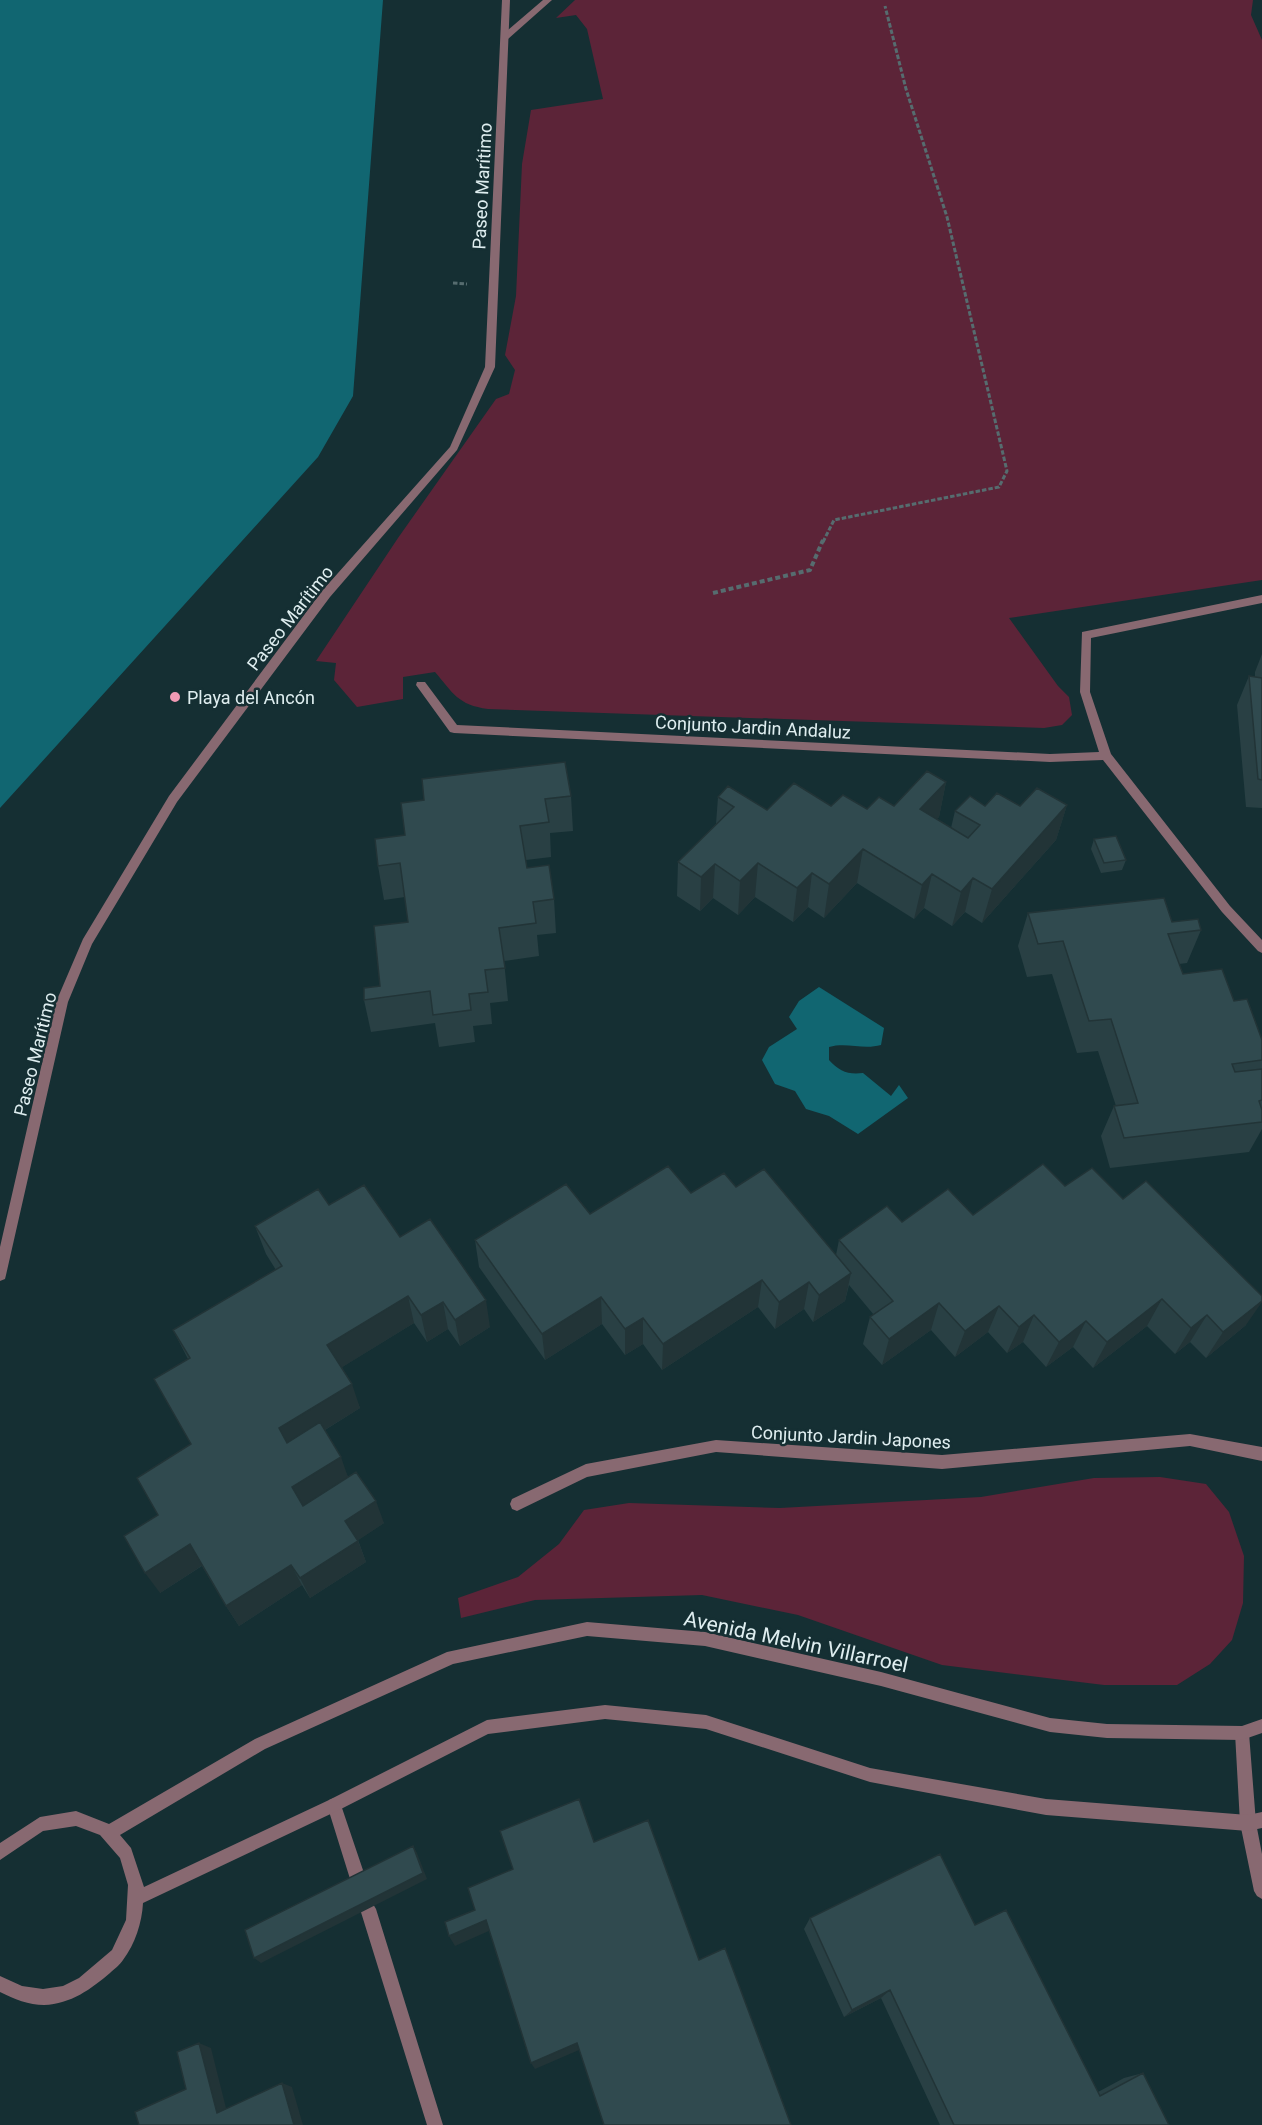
<svg xmlns="http://www.w3.org/2000/svg" width="1262" height="2125" font-family="Roboto,sans-serif">
<style>
.green{fill:#5c2438}
.water{fill:#116671}
.lines{fill:none;stroke-linecap:round;stroke-linejoin:round}
.path-far1{stroke:#566c6f;stroke-width:3;stroke-dasharray:4.5 2;stroke-linecap:butt}
.path{stroke:#566c6f;stroke-width:4;stroke-dasharray:5 3;stroke-linecap:butt}
.lane{fill:#886971;fill-rule:evenodd}
.street{fill:#886971;fill-rule:evenodd}
.wall{fill:#294044}
.shaded-wall{fill:#223437}
.building{fill:#304a4f;stroke:#223437;stroke-width:1.5}
.poi-dot{fill:#f09ab4;stroke:#152f33;stroke-width:2}
.labels{text-anchor:middle;dominant-baseline:central;stroke-width:5;stroke-linejoin:round;paint-order:stroke}
.street-label{font-size:18px;fill:#dfeef0;stroke:#152f33}
.poi-label{font-size:18px;fill:#dfeef0;stroke:#152f33;text-anchor:start}
.near-street-label{font-size:21px;fill:#dfeef0;stroke:#152f33}
</style>
<rect width="100%" height="100%" fill="#152f33"/>
<path class="green" d="M575,0H1253L1251,15L1262,40V580L1009,618L1058,686L1069,697L1072,715L1062,725L1044,728L488,709C458,705 453,693 435,672L403,677V699L357,707L334,680L336,663L316,661L398,538L496,399L509,394L515,370L505,355L516,296L522,164L531,110L603,99L587,29L576,15L556,18Z
M1160,1477L1206,1484L1229,1512L1244,1556L1243,1603L1232,1640L1210,1664L1177,1685H1104L942,1665L798,1615L702,1595L535,1600L461,1618L458,1598L518,1577L559,1544L584,1510L629,1503L780,1508L981,1497L1094,1478Z"/>
<path class="water" d="M0,0H383L353,396L318,457L0,808Z
M819,987L884,1028L881,1045C863,1050 847,1042 829,1047V1060C839,1071 848,1075 863,1073L891,1096L899,1085L908,1098L858,1134L829,1116L806,1109L795,1091L775,1084L762,1060L769,1047L797,1029L789,1017L799,1001Z"/>
<g class="lines">
<path class="path-far1" d="M453,283L467,284
M823,542L834,520L999,487L1007,471L947,217L906,89L885,6"/>
<path class="path" d="M713,593L810,570L823,540"/>
<path class="lane" d="M543,0H552L508,39H502V35Z
M1262,595V603L1091,638L1090,692L1111,754L1230,906L1262,940V953L1258,951L1222,912L1103,760L1050,762L454,733L450,732L416,685L417,682H425L457,725L1050,754L1099,752L1080,692L1082,632Z
M1190,1434L1262,1447V1461L1190,1446L942,1469L716,1452L587,1477L517,1511L512,1509L510,1504L512,1499L586,1464L716,1440L942,1455Z
M1242,1726L1247,1728L1249,1733L1256,1823L1262,1854V1899L1257,1896L1254,1891L1240,1823L1235,1733L1237,1728Z
M334,1798L339,1800L341,1805L367,1882L364,1887L359,1890L354,1887L351,1882L327,1805L329,1800Z
M368,1901L373,1904L376,1909L443,2125H427L360,1909L363,1904Z"/>
<path class="street" d="M502,0H510L495,367L457,450L330,597L177,802L92,944L68,1002L6,1275L5,1279L0,1281V1247L56,1002L83,939L169,796L322,591L450,447L485,367Z
M587,1622L705,1632L881,1672L1050,1718L1107,1724L1242,1726L1262,1719V1733L1242,1740L1107,1738L1050,1732L881,1686L705,1646L587,1636L453,1664L265,1749L120,1835L131,1848L144,1887L329,1800L487,1720L605,1705L706,1715L870,1768L1046,1799L1248,1815L1262,1812V1828L1248,1831L1046,1815L870,1782L706,1729L605,1719L488,1734L339,1810L143,1903C142,1923 135,1944 123,1960C120,1965 114,1969 110,1973C91,1989 71,2004 44,2005C29,2005 14,1999 0,1992V1976L22,1986L43,1989L63,1986L79,1978L112,1950L126,1920L128,1885L120,1858L100,1835L76,1826L43,1831L0,1860V1843L40,1817L76,1811L109,1824L255,1739L447,1652Z"/>
</g>
<path class="wall" d="M1262,654V808L1246,807L1237,705L1249,676L1255,677V672Z
M946,782L939,817L936,819L951,828L955,811L985,806H1020L1067,805L1056,840L982,923L965,912L952,926L924,908L914,919L857,883L824,918L808,907L793,922L755,897L738,915L713,898L700,911L677,896L678,862L716,824L718,797L767,810L831,806L867,809L894,806Z
M571,796L573,831L550,833L551,857L526,860L527,868L554,899L556,933L537,935L539,956L504,961L508,1001L490,1003L492,1024L473,1026L475,1042L439,1047L435,1023L371,1032L364,1000L380,986L408,922L405,897L384,900L378,866L405,835L424,800Z
M1094,839L1126,860L1122,870L1101,873L1091,849Z
M1028,913L1172,922L1201,930L1187,963L1179,964L1183,974L1234,1001L1262,1040V1129L1249,1152L1110,1168L1101,1136L1114,1106H1116L1098,1051L1077,1053L1052,974L1027,977L1018,946Z
M1065,1186L1246,1325L1206,1358L1190,1342L1175,1354L1147,1326L1093,1368L1073,1347L1046,1367L1023,1342L1007,1353L988,1332L955,1357L931,1330L882,1365L863,1344L870,1317L874,1315L849,1285L845,1301L813,1322L804,1309L775,1329L758,1307L662,1370L643,1344L625,1355L602,1324L545,1360L479,1267L475,1240L691,1193L736,1187L836,1255L839,1240L902,1222L973,1215Z
M329,1205L400,1237L490,1327L460,1346L448,1329L427,1342L414,1323L342,1367L360,1408L325,1430L348,1477L384,1523L358,1540L366,1562L310,1598L302,1585L239,1626L226,1606L202,1566L160,1593L158,1515L191,1444L188,1359L173,1330L276,1270L266,1254L255,1226Z
M810,1918L975,1925L1098,2092L1124,2078L1143,2073L1169,2125H940L881,1998L844,2017L804,1929Z"/>
<path class="shaded-wall" d="M946,782L939,817L913,844L920,809Z
M1067,805L1056,840L982,923L992,889Z
M863,849L857,883L824,918L829,884Z
M758,863L755,897L738,915L740,881Z
M715,864L713,898L700,911L701,877Z
M812,873L808,907L793,922L797,888Z
M932,874L924,908L914,919L922,885Z
M973,878L965,912L952,926L961,892Z
M851,1273L845,1301L813,1322L819,1295Z
M762,1280L758,1307L662,1370L663,1344Z
M809,1282L804,1309L775,1329L779,1302Z
M408,1296L414,1323L336,1371L327,1345Z
M601,1297L602,1324L545,1360L542,1334Z
M1162,1299L1147,1326L1093,1368L1107,1342Z
M486,1300L490,1327L460,1346L455,1320Z
M1262,1301V1302L1246,1325L1206,1358L1223,1332Z
M443,1302L448,1329L427,1342L421,1315Z
M939,1303L931,1330L882,1365L889,1339Z
M999,1306L988,1332L955,1357L965,1331Z
M1034,1315L1023,1342L1007,1353L1019,1327Z
M1207,1315L1190,1342L1175,1354L1191,1328Z
M643,1318V1344L625,1355V1329Z
M1086,1321L1073,1347L1046,1367L1059,1342Z
M352,1384L360,1408L289,1452L279,1428Z
M341,1457L349,1480L302,1510L292,1487Z
M376,1501L384,1523L354,1543L345,1521Z
M358,1541L366,1562L310,1598L300,1578Z
M190,1544L203,1565L160,1593L145,1573Z
M291,1565L302,1585L239,1626L226,1606Z
M413,1846L417,1853L427,1879L261,1963L254,1958Z
M486,1920L491,1930L455,1946L449,1936Z
M890,1990L881,1998L844,2017L852,2010Z
M199,2043L211,2048L228,2116L217,2113Z
M577,2043L579,2050L535,2069L531,2063Z
M282,2083L292,2087L303,2125H294Z"/>
<path class="building" d="M1249,676L1262,678V780L1258,779Z
M565,762L571,796L545,799L549,822L520,826L527,868L549,865L554,899L533,902L536,923L499,928L505,968L485,970L488,992L469,994L471,1010L433,1015L430,991L364,1000V988L380,986L374,926L408,922L400,863L378,866L375,839L405,835L401,803L424,800L422,779Z
M927,771L946,782L920,809L968,838L980,825L955,811L970,796L985,806L997,793L1020,806L1037,788L1067,805L992,889L973,878L961,892L932,874L922,885L863,849L829,884L812,873L797,888L758,863L740,881L715,864L701,877L678,862L734,807L718,797L728,786L767,810L794,783L831,806L843,795L867,809L879,797L894,806Z
M1116,836L1126,860L1104,863L1094,839Z
M1164,898L1172,922L1198,919L1201,930L1168,934L1183,974L1222,969L1234,1001L1247,999L1262,1040V1060L1232,1064L1235,1072L1262,1069V1100L1259,1101L1262,1110V1122L1124,1138L1114,1106L1138,1103L1111,1019L1089,1021L1063,941L1038,944L1028,913Z
M1043,1164L1065,1186L1092,1168L1123,1199L1146,1181L1262,1296V1301L1223,1332L1207,1315L1191,1328L1162,1299L1107,1342L1086,1321L1059,1342L1034,1315L1019,1327L999,1306L965,1331L939,1303L889,1339L870,1317L893,1301L839,1240L887,1206L902,1222L948,1189L973,1215Z
M668,1166L691,1193L724,1173L736,1187L764,1169L851,1273L819,1295L809,1282L779,1302L762,1280L663,1344L643,1318L625,1329L601,1297L542,1334L475,1240L566,1184L590,1214Z
M364,1185L400,1237L430,1219L486,1300L455,1320L443,1302L421,1315L408,1296L327,1345L352,1384L279,1428L287,1443L320,1422L341,1457L292,1487L303,1506L356,1472L376,1501L345,1521L358,1541L300,1578L291,1565L226,1606L190,1544L145,1573L124,1536L158,1515L137,1478L191,1444L154,1379L190,1358L173,1330L282,1266L255,1226L318,1189L329,1205Z
M579,1799L594,1842L648,1820L699,1960L725,1948L791,2125H604L577,2043L531,2063L486,1920L449,1936L445,1922L475,1910L468,1888L513,1869L500,1831Z
M413,1846L423,1873L254,1958L245,1930Z
M940,1854L975,1925L1006,1910L1100,2096L1143,2073L1169,2125H954L890,1990L852,2010L810,1918Z
M199,2043L217,2113L282,2083L294,2125H139L135,2112L186,2089L177,2052Z"/>
<circle class="poi-dot" cx="175" cy="697" r="6"/>
<g class="labels">
<g class="street-label">
<text transform="translate(482 186) rotate(-87)">Paseo Marítimo</text>
<text transform="translate(290 618) rotate(-52)">Paseo Marítimo</text>
<text transform="translate(753 727) rotate(3)">Conjunto Jardin Andaluz</text>
<text transform="translate(35 1054) rotate(-76)">Paseo Marítimo</text>
<text transform="translate(851 1437) rotate(3)">Conjunto Jardin Japones</text>
</g>
<g class="poi-label">
<text x="187" y="697">Playa del Ancón</text>
</g>
<g class="near-street-label">
<text transform="translate(796 1642) rotate(12)">Avenida Melvin Villarroel</text>
</g>
</g>
</svg>
